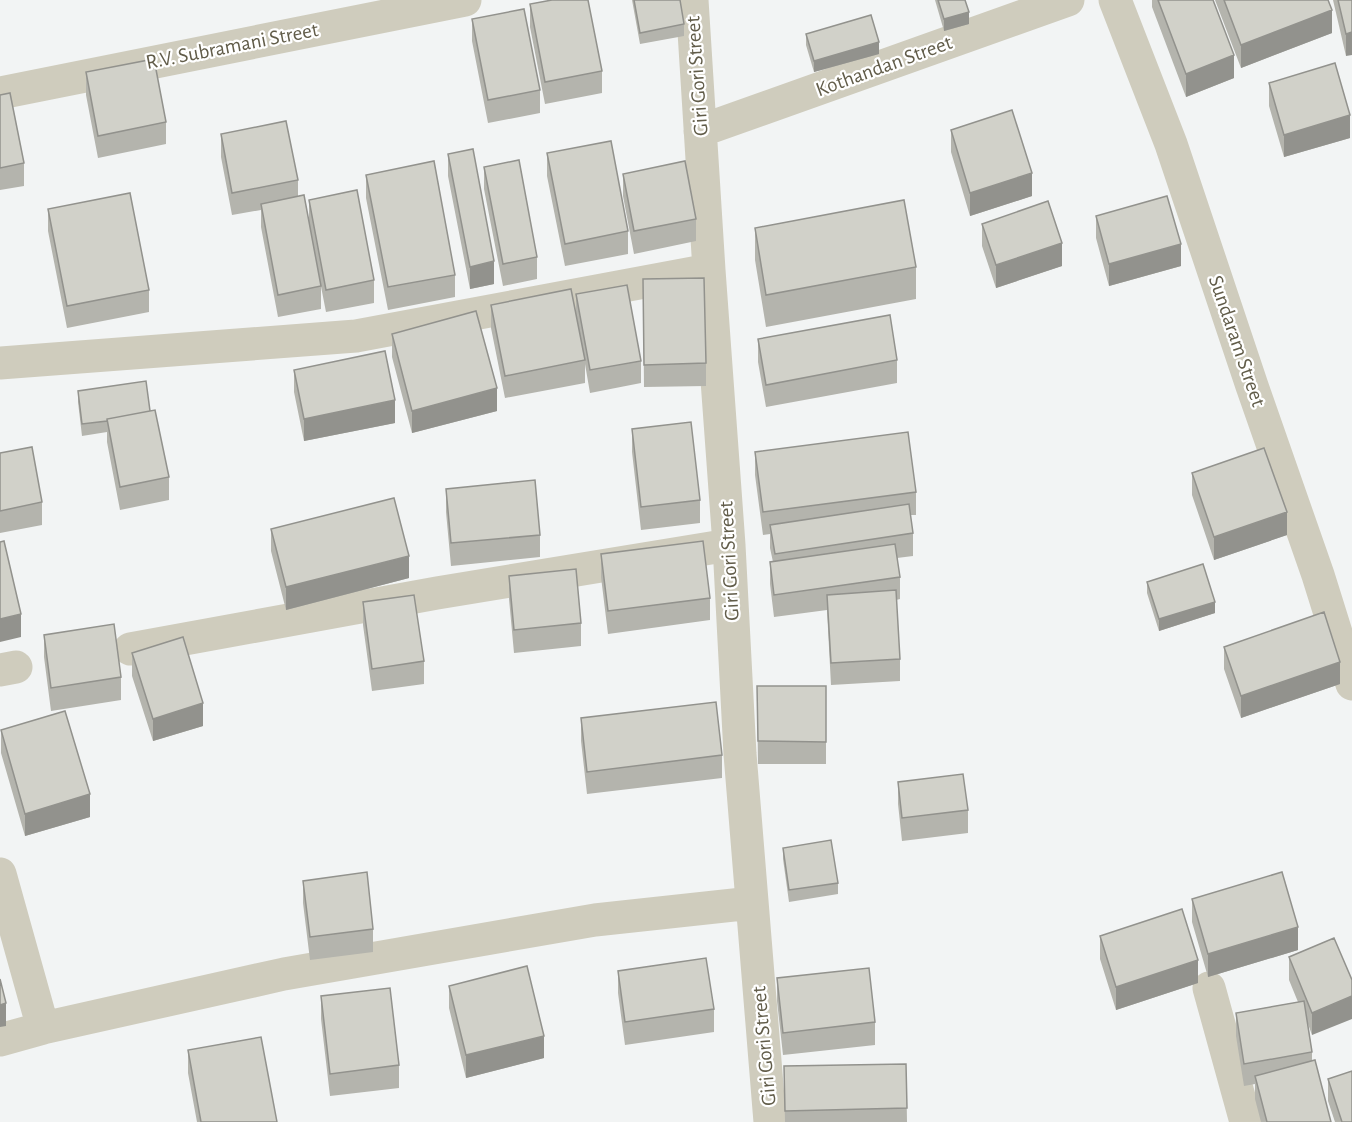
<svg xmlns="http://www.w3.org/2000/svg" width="1352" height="1122" font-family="'Alegreya Sans',sans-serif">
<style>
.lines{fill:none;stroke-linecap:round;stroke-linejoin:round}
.minor{stroke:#cfccbd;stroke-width:33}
.wall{fill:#b4b4ad}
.shaded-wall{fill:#92928d}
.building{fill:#d1d1c9;stroke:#92928d;stroke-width:1.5}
.labels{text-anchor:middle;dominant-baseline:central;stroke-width:4.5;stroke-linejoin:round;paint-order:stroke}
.street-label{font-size:21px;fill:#615c49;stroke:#fff}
</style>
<rect width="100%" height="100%" fill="#f2f4f4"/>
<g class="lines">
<path class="minor" d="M692,0L709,270L729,545L740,754L770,1122
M1115,0L1171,144L1252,386L1318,575L1352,684
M0,93L465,0
M700,131L1068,0
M0,363L356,336L709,270
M130,649L437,593L729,545
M0,670L16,667
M0,874L43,1028
M1209,988L1246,1122
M0,1040L43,1028L284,974L595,920L752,903"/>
</g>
<path class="wall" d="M632,0H680L684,24V36L640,44Z
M935,0H965L969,24L944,31Z
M1152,0H1213L1234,78L1186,97L1152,7Z
M1215,0H1328L1332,33L1241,68Z
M1333,0H1352L1346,56Z
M530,4L602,71V93L545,104L530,27Z
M472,19L540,90V113L488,123L472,41Z
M806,34L879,54L814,72L806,45Z
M86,72L166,122V144L98,158L86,95Z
M1269,83L1350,138L1284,157L1269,106Z
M0,95L24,163V186L0,190Z
M951,130L1032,196L970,216L951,152Z
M221,134L298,180V196L309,222V200L374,280V303L326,312L316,261L321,286V309L278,317L261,227V210L232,215L221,157Z
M547,153L628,231V254L565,266L547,176Z
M448,154L494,284L470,289L448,176Z
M484,167L537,257V279L503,286L484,189Z
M623,174L696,219V241L634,254L623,196Z
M366,175L455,275V297L388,310L366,198Z
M48,209L149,290V312L67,328L48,231Z
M1096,216L1181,266L1109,286L1096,238Z
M982,224L1062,266L996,288L982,246Z
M755,228L916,267V299L766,327L755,260Z
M643,279L706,363V386L644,387Z
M576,294L641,361V383L590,393L585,364V383L505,398L491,328V305L576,317Z
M392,334L497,411L412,433L392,357Z
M758,339L897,360V383L766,407L758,362Z
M294,370L395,423L304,441L294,392Z
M78,391L150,411L169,477V500L120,510L107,442V432L82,436L78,402Z
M632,429L700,500V523L641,530L632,452Z
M755,452L916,492V515H910L913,533V556L897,558L900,577V599L896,600L900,659V681L831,685L827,610L774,617L770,584V562H773L770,548V534L763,535L755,475Z
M0,453L42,502V525L0,533Z
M1192,473L1287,535L1214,560L1192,495Z
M446,489L540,535V557L451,566L446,512Z
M271,529L409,578L286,610L271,551Z
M601,554L710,598V620L608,634L601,577Z
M509,576L581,623V646L514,653L509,599Z
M1147,582L1215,613L1159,631L1147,593Z
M363,602L424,661V684L372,691L363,625Z
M44,635L121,677V700L51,711L44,657Z
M1224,647L1340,684L1241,718L1224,669Z
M132,653L203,726L153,741L132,676Z
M757,686H826V764H758Z
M581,718L722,755V778L587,794L581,741Z
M1,730L90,817L25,836L1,753Z
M898,782L968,810V833L902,841L898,804Z
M783,848L838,883V894L789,902L783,859Z
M303,881L373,929V952L310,960L303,903Z
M1192,899L1298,950L1208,977L1192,922Z
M1100,936L1198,983L1116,1010L1100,959Z
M1334,938L1312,1035L1308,1024L1312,1052V1060L1331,1122H1261L1255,1099V1084L1244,1086L1236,1036V1013L1298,1002L1289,980V957Z
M618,971L714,1009V1032L625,1045L618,993Z
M777,978L875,1022V1045L783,1055L777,1001Z
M449,986L544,1058L466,1078L449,1008Z
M321,996L399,1065V1088L330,1096L321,1019Z
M188,1050L277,1122H197L188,1073Z
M906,1064L907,1122H785L784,1066Z
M1328,1079L1352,1122H1335L1328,1101Z"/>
<path class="shaded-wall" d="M1332,10V33L1241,68V45Z
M969,12V24L944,31V19Z
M1352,32V55L1346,56V34Z
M879,42V54L814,72V61Z
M1234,55V78L1186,97V74Z
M1350,115V138L1284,157V135Z
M1032,173V196L970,216V193Z
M1062,243V266L996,288V265Z
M1181,244V266L1109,286V264Z
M494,261V284L470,289V267Z
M497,388V411L412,433V411Z
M395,400V423L304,441V419Z
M1287,512V535L1214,560V537Z
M409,556V578L286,610V587Z
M1215,602V613L1159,631V619Z
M21,614V637L0,642V619Z
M1340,662V684L1241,718V696Z
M203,703V726L153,741V719Z
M90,794V817L25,836V814Z
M1298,927V950L1208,977V954Z
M1198,960V983L1116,1010V987Z
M1352,996V1019L1312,1035V1013Z
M6,1003V1026L0,1027V1005Z
M544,1036V1058L466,1078V1055Z"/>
<path class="building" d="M552,0H588L602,71L545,82L530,4Z
M634,0H680L684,24L640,33Z
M938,0H965L969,12L944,19Z
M1158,0H1213L1234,55L1186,74Z
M1224,0H1328L1332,10L1241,45Z
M1338,0H1352V32L1346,34Z
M524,9L540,90L488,100L472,19Z
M871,15L879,42L814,61L806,34Z
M154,59L166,122L98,136L86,72Z
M1335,63L1350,115L1284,135L1269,83Z
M10,93L24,163L0,168V95Z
M1012,110L1032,173L970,193L951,130Z
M286,121L298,180L232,193L221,134Z
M611,141L628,231L565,244L547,153Z
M473,149L494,261L470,267L448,154Z
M519,160L537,257L503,264L484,167Z
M434,161L455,275L388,287L366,175Z
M685,161L696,219L634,231L623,174Z
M357,190L374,280L326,290L309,200Z
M130,193L149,290L67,306L48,209Z
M304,195L321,286L278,295L261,204Z
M1167,196L1181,244L1109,264L1096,216Z
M904,200L916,267L766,295L755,228Z
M1048,201L1062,243L996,265L982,224Z
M704,278L706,363L644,365L643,279Z
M627,285L641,361L590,370L576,294Z
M571,289L585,360L505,376L491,305Z
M476,311L497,388L412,411L392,334Z
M890,315L897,360L766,385L758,339Z
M385,351L395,400L304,419L294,370Z
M146,381L150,411L107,419V421L82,424L78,391Z
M155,410L169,477L120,487L107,419Z
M691,422L700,500L641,507L632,429Z
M908,432L916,492L763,512L755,452Z
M32,447L42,502L0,511V453Z
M1264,448L1287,512L1214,537L1192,473Z
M535,480L540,535L451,543L446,489Z
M394,498L409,556L286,587L271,529Z
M909,504L913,533L775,554L770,525Z
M4,541L21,614L0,619V542Z
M703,541L710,598L608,611L601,554Z
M895,544L900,577L774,595L770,562Z
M1203,564L1215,602L1159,619L1147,582Z
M576,569L581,623L514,630L509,576Z
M896,590L900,659L831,663L827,595Z
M414,595L424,661L372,669L363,602Z
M1324,612L1340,662L1241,696L1224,647Z
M114,624L121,677L51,688L44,635Z
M183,637L203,703L153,719L132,653Z
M757,686H826V742L758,741Z
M716,702L722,755L587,772L581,718Z
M65,711L90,794L25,814L1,730Z
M963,774L968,810L902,818L898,782Z
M831,840L838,883L789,890L783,848Z
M367,872L373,929L310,937L303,881Z
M1282,872L1298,927L1208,954L1192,899Z
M1182,909L1198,960L1116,987L1100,936Z
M1334,938L1352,980V996L1312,1013L1289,957Z
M706,958L714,1009L625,1022L618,971Z
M527,966L544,1036L466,1055L449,986Z
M869,968L875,1022L783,1033L777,978Z
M0,979L6,1003L0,1005Z
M390,988L399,1065L330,1074L321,996Z
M1304,1001L1312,1052L1244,1064L1236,1013Z
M261,1037L277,1122H201L188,1050Z
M1315,1060L1331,1122H1267L1255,1076Z
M906,1064L907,1108L785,1111L784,1066Z
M1352,1071V1122H1342L1328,1079Z"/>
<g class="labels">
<g class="street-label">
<text transform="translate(232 46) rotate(-11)">R.V. Subramani Street</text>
<text transform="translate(884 66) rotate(-20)">Kothandan Street</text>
<text transform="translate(697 76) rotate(-94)">Giri Gori Street</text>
<text transform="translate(1237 341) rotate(71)">Sundaram Street</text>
<text transform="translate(729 561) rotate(-93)">Giri Gori Street</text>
<text transform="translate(764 1046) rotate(-95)">Giri Gori Street</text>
</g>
</g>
</svg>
